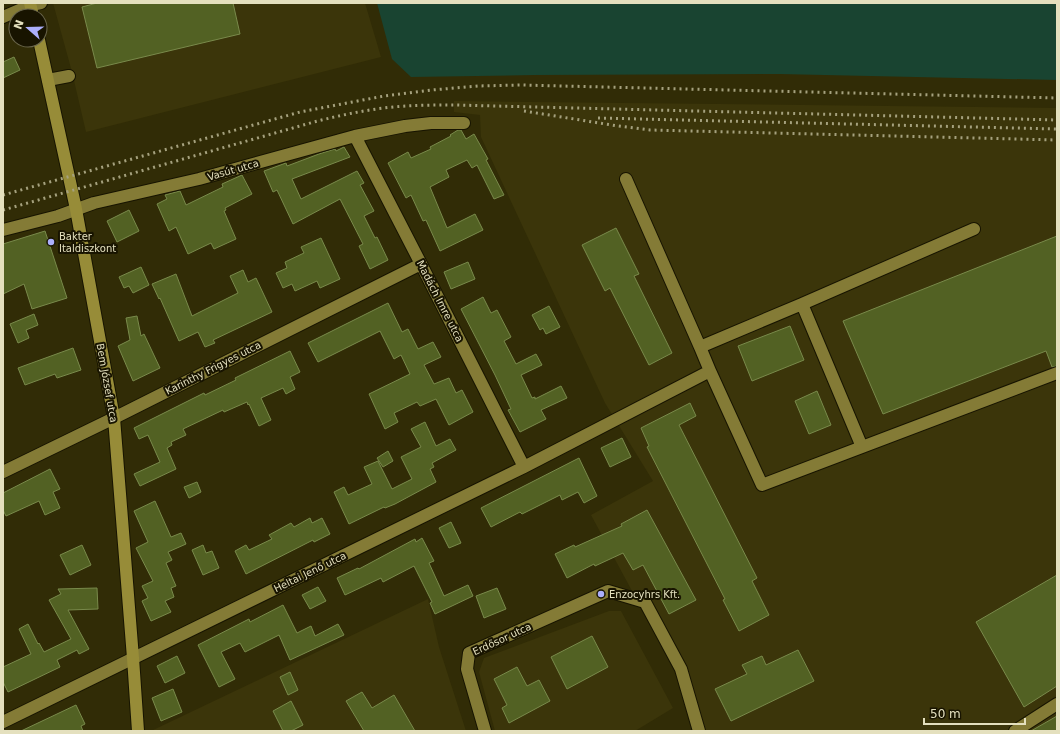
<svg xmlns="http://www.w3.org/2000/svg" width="1060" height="734" font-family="'DejaVu Sans',sans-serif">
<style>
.built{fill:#3b350a}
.green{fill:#194431}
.building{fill:#526123;stroke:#798a4b}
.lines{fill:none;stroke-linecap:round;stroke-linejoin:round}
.minor-casing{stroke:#171401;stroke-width:14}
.major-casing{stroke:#171401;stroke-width:14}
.minor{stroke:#847b36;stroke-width:12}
.major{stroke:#978c38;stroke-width:12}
.rail{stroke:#a5a17e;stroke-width:3;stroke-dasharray:2 4;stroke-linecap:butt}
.poi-dot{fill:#acaffb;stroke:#181400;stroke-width:1.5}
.labels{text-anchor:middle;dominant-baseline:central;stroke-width:4;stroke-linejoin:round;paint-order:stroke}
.street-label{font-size:10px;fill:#e4e0be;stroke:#181400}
.poi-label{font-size:10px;fill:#e4e0be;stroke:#181400;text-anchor:start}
</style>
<rect width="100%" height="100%" fill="#312c06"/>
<path class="built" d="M53,3H365L381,57L86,132L72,72Z
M454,101L1057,108V731H696L679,678L591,515L653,481L605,403L481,137L480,115L454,112Z
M428,599L439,647L466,731H151Z
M609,611H621L673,708L635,731H495L479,672L484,658Z"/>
<path class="green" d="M377,3H1057V80L779,74L535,75L411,77L392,59Z"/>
<path class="building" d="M97,3H233L240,34L97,68L82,7Z
M14,57L20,70L3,78V62Z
M458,130H461L466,139L474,134L488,159L486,160L504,195L494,199L477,165L472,168L467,160L446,170L449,177L430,187L447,228L475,214L483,230L440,251L426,220L423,221L411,195L406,198L388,163L408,152L411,158L431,149L430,147L451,136L450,135Z
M344,147L350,157L292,179L301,199L357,171L364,183L360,185L374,211L364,216L375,238L377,237L388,260L370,269L359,246L363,244L340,199L293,224L277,190L273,192L264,171L286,163L287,166L319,154L335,149L336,151Z
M242,175L252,194L225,208L226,210L224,211L236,239L214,249L211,243L188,254L176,227L169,231L157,204L167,199L165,195L180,191L186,205L223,187L222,184Z
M129,210L139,231L117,242L107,221Z
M616,228L639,274L634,276L672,353L649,365L610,288L605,291L582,245Z
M45,231L67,298L32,309L24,284L3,294V244Z
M1057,236V366L1052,367L1046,351L883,414L843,321Z
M321,238L340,279L320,288L317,281L295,291L292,284L283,288L276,273L287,268L285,262L304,253L301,247Z
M468,262L475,279L451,289L444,272Z
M141,267L149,285L133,293L129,286L124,288L119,277Z
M243,270L248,282L256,278L272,312L213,340L215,343L205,347L198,332L179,341L160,298L159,299L152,284L176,274L192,316L238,293L230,276Z
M483,297L491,313L497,310L511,337L504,341L516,364L536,354L542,365L521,375L532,398L535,397V399L561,386L567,398L541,410L546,419L520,432L508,410L511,409L495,375L461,309Z
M388,303L402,332L408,329L418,349L433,342L441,357L424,365L434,384L449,378L456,393L462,390L473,412L449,425L436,399L420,406L417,402L394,413L398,422L385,429L369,394L410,374L401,355L394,359L380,331L318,362L308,343Z
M549,306L560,327L546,334L543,328L540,330L532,315Z
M34,314L38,325L26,330L29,338L18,343L10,324Z
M137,316L141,336L144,334L160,368L133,381L118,346L130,340L126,318Z
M790,326L804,360L752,381L738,346Z
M73,348L81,370L57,378L55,374L25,385L18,368Z
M290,351L300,372L290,377L295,389L286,394L283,388L261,398L271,420L259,426L249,404L248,405L247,402L224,412L223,410L183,429L186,435L171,442L172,445L167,448L176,469L140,486L134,474L160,462L148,435L139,439L134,428L204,393L205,395L236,380L235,378Z
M817,391L831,425L809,434L795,401Z
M690,403L696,416L679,425L757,578L752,581L769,615L739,631L723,600L725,599L647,447L649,446L641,428Z
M425,422L436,446L450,439L456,450L432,463L434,467L430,469L436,482L395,504L385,508L384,507L349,524L334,492L344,487L348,495L372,484L364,467L378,461L392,489L412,479L401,457L421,447L411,429Z
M622,438L631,457L610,467L601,448Z
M388,451L393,461L383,467L377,458Z
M579,458L597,496L584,503L578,492L562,500L560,495L522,514L520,512L491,527L481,508Z
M50,469L60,489L53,492L60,508L45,515L39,501L6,516L3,510V493Z
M197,482L201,492L189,498L184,487Z
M155,501L171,537L181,533L186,544L168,552L172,560L166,563L176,586L171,588L174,597L165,601L171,612L151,621L142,601L148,598L142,586L153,581L136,548L148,542L134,511Z
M647,510L696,600L669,614L643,565L633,570L623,553L595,566L594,564L567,578L555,554L574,545L575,547L622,526L621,524Z
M310,518L312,523L322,518L330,534L314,542L313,540L246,574L235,551L246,545L249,550L272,539L269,535L291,523L294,527Z
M451,522L461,543L449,548L439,528Z
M422,538L434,561L429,563L444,596L468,585L473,596L435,614L430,603L432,602L414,566L383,582L381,578L345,595L337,578L358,568L359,569L415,539L416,542Z
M82,545L91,565L70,575L60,555Z
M203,545L206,553L212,551L219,568L203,575L192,550Z
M1057,575V686L1024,707L976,622Z
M318,587L326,601L310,609L302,595Z
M97,588L98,609L68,610L89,649L79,654L77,650L57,660L60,667L8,692L3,682V667L31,654L19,629L28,624L38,644L39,643L44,652L71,639L49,600L61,594L58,589Z
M497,588L506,609L484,618L476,596Z
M283,605L297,633L311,626L315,636L338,624L344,635L290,660L279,635L245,652L240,643L221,652L235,679L219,687L198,645L249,619L250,622Z
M592,636L608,667L567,689L551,657Z
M798,650L814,681L731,721L715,689L747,674L742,665L762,656L766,665Z
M177,656L185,673L165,683L157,666Z
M517,667L527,686L539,680L550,701L509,723L502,708L507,705L494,679Z
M290,672L298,690L288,695L280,677Z
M173,689L182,712L161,721L152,698Z
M362,692L372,708L394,695L415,731H364L346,701Z
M291,701L303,725L291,731H283L273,711Z
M76,705L85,724L81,726L83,731H21Z
M1057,716V731H1031Z"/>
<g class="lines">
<g class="minor-casing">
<path id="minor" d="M3,17L31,5L41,3
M48,80L69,76
M355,136L421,264L524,467
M626,179L700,347
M3,230L58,216L94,203L199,179L355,136L405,126L431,123H464
M802,304L974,229
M710,371L700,347L802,304L862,447
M3,472L114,418L421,264
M3,722L524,467L710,371L762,485L1057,373
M485,731L467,669L469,653L608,591L645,602L681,669L699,731
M1015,731L1057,704"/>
</g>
<g class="major-casing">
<path id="major" d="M30,3L33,16
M39,40L76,209L114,418L133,658L138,731"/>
</g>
<use href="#minor" class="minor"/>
<use href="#major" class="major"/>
<path class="rail" d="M524,111L618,126L650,130L1057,140
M598,118L1057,129
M3,195L300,112L384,96L432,90L478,86L521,85L1057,98
M3,210L314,122C337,116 360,111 384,108C408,105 432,105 455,105L1057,120"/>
</g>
<g class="poi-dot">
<circle cx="51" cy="242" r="4"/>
<circle cx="601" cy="594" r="4"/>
</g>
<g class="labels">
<g class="street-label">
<text transform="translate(233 170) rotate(-16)">Vasút utca</text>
<text transform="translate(440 301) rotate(63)">Madách Imre utca</text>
<text transform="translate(213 368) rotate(-27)">Karinthy Frigyes utca</text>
<text transform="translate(107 383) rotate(80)">Bem József utca</text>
<text transform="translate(310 572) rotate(-26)">Heltai Jenő utca</text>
<text transform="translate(502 639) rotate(-25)">Erdősor utca</text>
</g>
<g class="poi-label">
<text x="59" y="236">Bakter<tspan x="59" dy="12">Italdiszkont</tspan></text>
<text x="609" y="594">Enzocyhrs Kft.</text>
</g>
</g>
<rect width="1060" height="734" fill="none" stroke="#e4e0be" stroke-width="8"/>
<g transform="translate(28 28) rotate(290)"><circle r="19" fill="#181400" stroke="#6a664c"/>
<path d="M0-3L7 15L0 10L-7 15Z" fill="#acaffb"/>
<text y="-6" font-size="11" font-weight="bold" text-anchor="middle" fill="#e4e0be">N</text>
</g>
<path d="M924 718v6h101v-6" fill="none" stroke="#e4e0be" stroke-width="2"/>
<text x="930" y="718" font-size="12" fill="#e4e0be" stroke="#181400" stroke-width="3" paint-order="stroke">50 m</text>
</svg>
